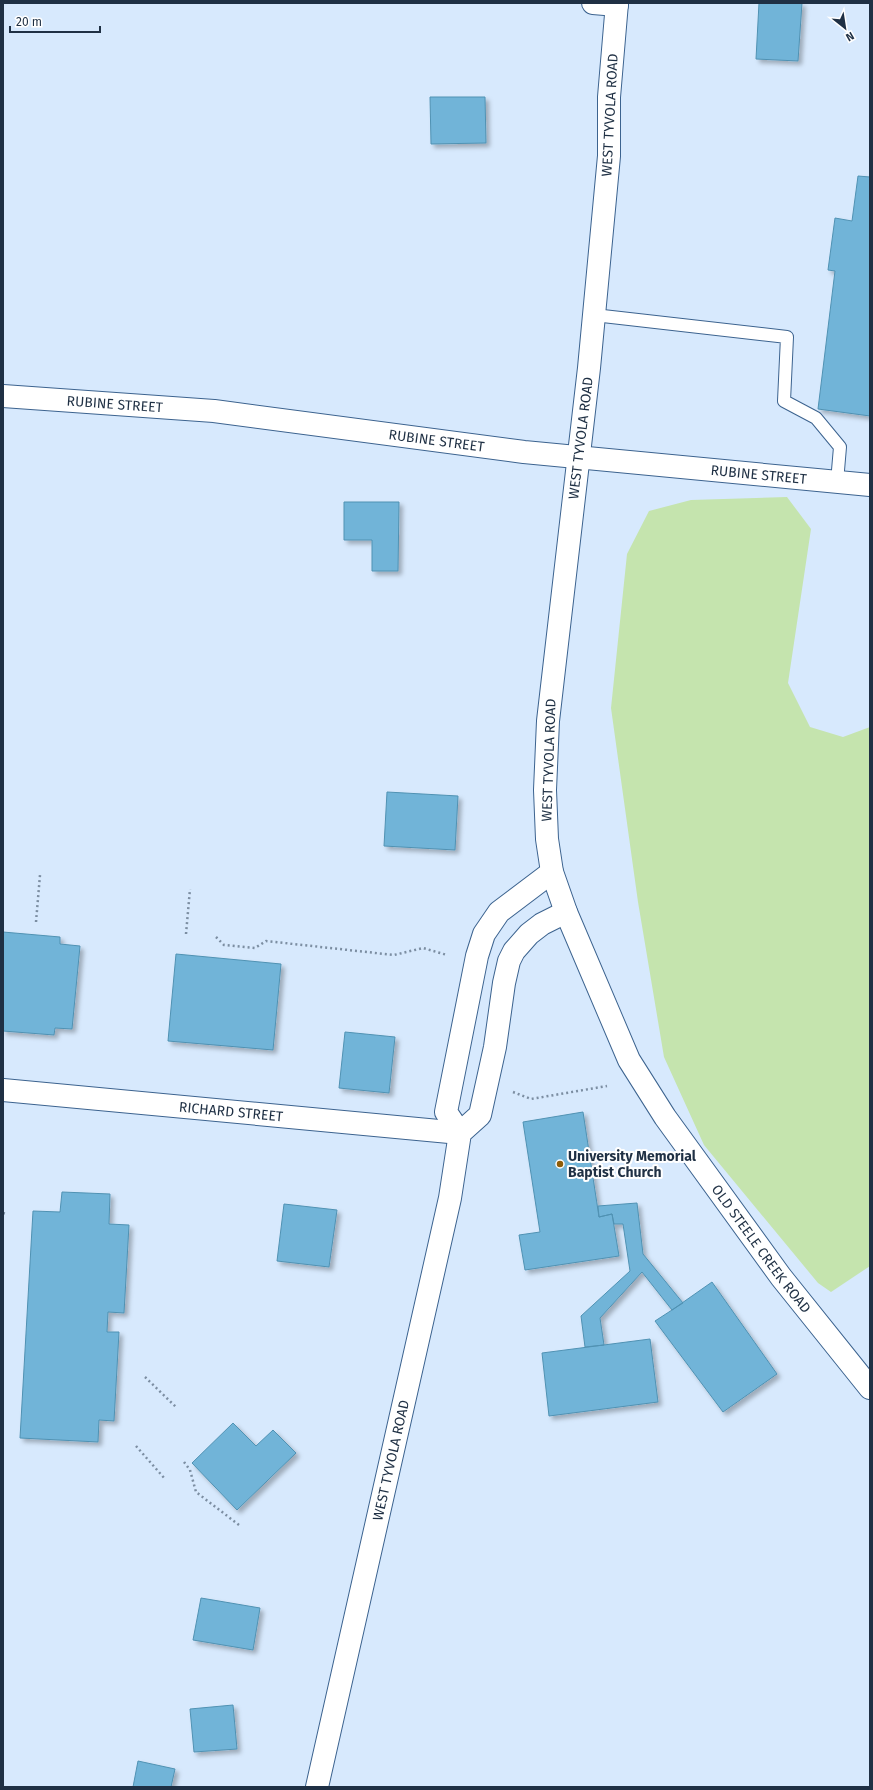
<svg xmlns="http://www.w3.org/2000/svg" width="873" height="1790" font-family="'Fira Sans',sans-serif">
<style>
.green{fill:#c5e4ae}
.building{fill:#71b4d8;stroke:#5092b3;filter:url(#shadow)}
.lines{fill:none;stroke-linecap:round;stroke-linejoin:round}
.service-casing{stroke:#3c638f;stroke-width:14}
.minor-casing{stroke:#3c638f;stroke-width:24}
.tertiary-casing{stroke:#3c638f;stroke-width:24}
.secondary-casing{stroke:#3c638f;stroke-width:24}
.path{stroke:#7c8ea2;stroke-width:2.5;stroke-dasharray:2 3;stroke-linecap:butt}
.service{stroke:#fff;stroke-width:12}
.minor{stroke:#fff;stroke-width:22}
.tertiary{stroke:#fff;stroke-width:22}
.secondary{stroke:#fff;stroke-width:22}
.poi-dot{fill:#8e5d09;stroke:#fff;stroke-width:1.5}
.labels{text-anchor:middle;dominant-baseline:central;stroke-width:4;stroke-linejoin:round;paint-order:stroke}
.street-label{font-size:14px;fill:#1f3044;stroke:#fff}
.poi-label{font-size:14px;font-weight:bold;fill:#1f3044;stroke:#fff;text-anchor:start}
</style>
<defs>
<filter id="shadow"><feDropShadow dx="3.5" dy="3.5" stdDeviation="2" flood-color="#0004"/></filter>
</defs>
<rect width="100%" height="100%" fill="#d7e9fd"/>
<path class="green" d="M787,497L811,529L788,683L810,727L843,737L870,727V1266L831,1292L818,1283L704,1145L664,1057L638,902L611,708L627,554L649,511L691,500Z"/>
<path class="building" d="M759,3H802L798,61L756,59Z
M430,97H485L486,143L431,144Z
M858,176L870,177V416L818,409L835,271L828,270L835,218L852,221Z
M344,502H399L398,571H372V540H344Z
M387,792L458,796L455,850L384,846Z
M3,932L60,937V944L80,946L72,1029L55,1028L54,1035L3,1031Z
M176,954L281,964L273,1050L168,1041Z
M345,1032L395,1037L389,1093L339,1088Z
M583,1112L599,1217L612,1214L619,1256L525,1270L519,1235L540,1232L523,1122Z
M62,1192L110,1194L109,1224L129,1225L124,1313L108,1312L107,1332H119L114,1421L99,1420L98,1442L20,1438L33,1211L60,1212Z
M637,1203L643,1254L683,1303L672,1310L642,1272L600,1318L604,1345L585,1347L581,1316L630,1271L623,1224H614L612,1214L599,1217L598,1206Z
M284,1204L337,1210L329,1267L277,1261Z
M712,1282L777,1374L723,1412L655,1321L672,1310Z
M650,1339L658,1402L549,1416L542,1353Z
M233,1423L256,1446L273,1430L296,1453L237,1510L192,1463Z
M201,1598L260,1608L253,1650L193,1640Z
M233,1705L237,1749L194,1752L190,1709Z
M138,1761L175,1769L171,1787H133Z"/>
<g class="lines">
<g class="service-casing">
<path id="service" d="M594,315L787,337L784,401L816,418L840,447L837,482"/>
</g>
<g class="minor-casing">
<g id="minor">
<path d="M593,3L617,5"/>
<path id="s1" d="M3,396L214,411L524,452L870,485"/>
<path id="s2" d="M3,1090L460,1133"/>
</g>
</g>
<g class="tertiary-casing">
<g id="tertiary">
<path d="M460,1133L446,1112L477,956L484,934L499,912L552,872"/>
<path id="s3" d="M317,1787L450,1198L460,1133L480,1115L495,1047L504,983L509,961L514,951L529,934L542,924L566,912"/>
</g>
</g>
<g class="secondary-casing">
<g id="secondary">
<path id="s4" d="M617,3L609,97V156L589,368L548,721L545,790L547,839L552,872L566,912L629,1060L665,1117L781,1277L870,1388"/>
</g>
</g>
<path class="path" d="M36,922L40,875
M186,934L190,889
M216,937L224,945L255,948L266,941L394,955L423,948L447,955
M513,1092L531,1099L607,1086
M3,1213L7,1214
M145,1377L176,1407
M136,1446L165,1479
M184,1462L190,1470L196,1492L239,1525"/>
<use href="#service" class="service"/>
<use href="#minor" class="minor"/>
<use href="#tertiary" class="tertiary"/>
<use href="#secondary" class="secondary"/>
</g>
<circle class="poi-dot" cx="560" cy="1164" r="4"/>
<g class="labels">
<g class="street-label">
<text transform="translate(610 115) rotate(-87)">WEST TYVOLA ROAD</text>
<text stroke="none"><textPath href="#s1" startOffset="112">RUBINE STREET</textPath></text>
<text transform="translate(581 438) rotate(-83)">WEST TYVOLA ROAD</text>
<text stroke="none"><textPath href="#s1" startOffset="436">RUBINE STREET</textPath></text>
<text stroke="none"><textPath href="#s1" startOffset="760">RUBINE STREET</textPath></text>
<text transform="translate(549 760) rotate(-88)">WEST TYVOLA ROAD</text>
<text stroke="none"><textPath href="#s2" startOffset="229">RICHARD STREET</textPath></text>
<text stroke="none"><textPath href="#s4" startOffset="1307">OLD STEELE CREEK ROAD</textPath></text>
<text stroke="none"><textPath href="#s3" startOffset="335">WEST TYVOLA ROAD</textPath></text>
</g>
<g class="poi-label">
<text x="568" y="1156">University Memorial<tspan x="568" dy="16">Baptist Church</tspan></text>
</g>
</g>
<rect width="873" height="1790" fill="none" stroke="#1f3044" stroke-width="8"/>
<g transform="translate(845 28) rotate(150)" stroke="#ffffff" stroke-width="3" paint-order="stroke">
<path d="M0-3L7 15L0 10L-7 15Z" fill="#1f3044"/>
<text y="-6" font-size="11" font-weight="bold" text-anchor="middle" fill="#1f3044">N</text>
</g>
<path d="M10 26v6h90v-6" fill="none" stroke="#1f3044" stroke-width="2"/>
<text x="16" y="26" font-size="12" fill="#1f3044" stroke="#ffffff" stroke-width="3" paint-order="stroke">20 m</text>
</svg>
